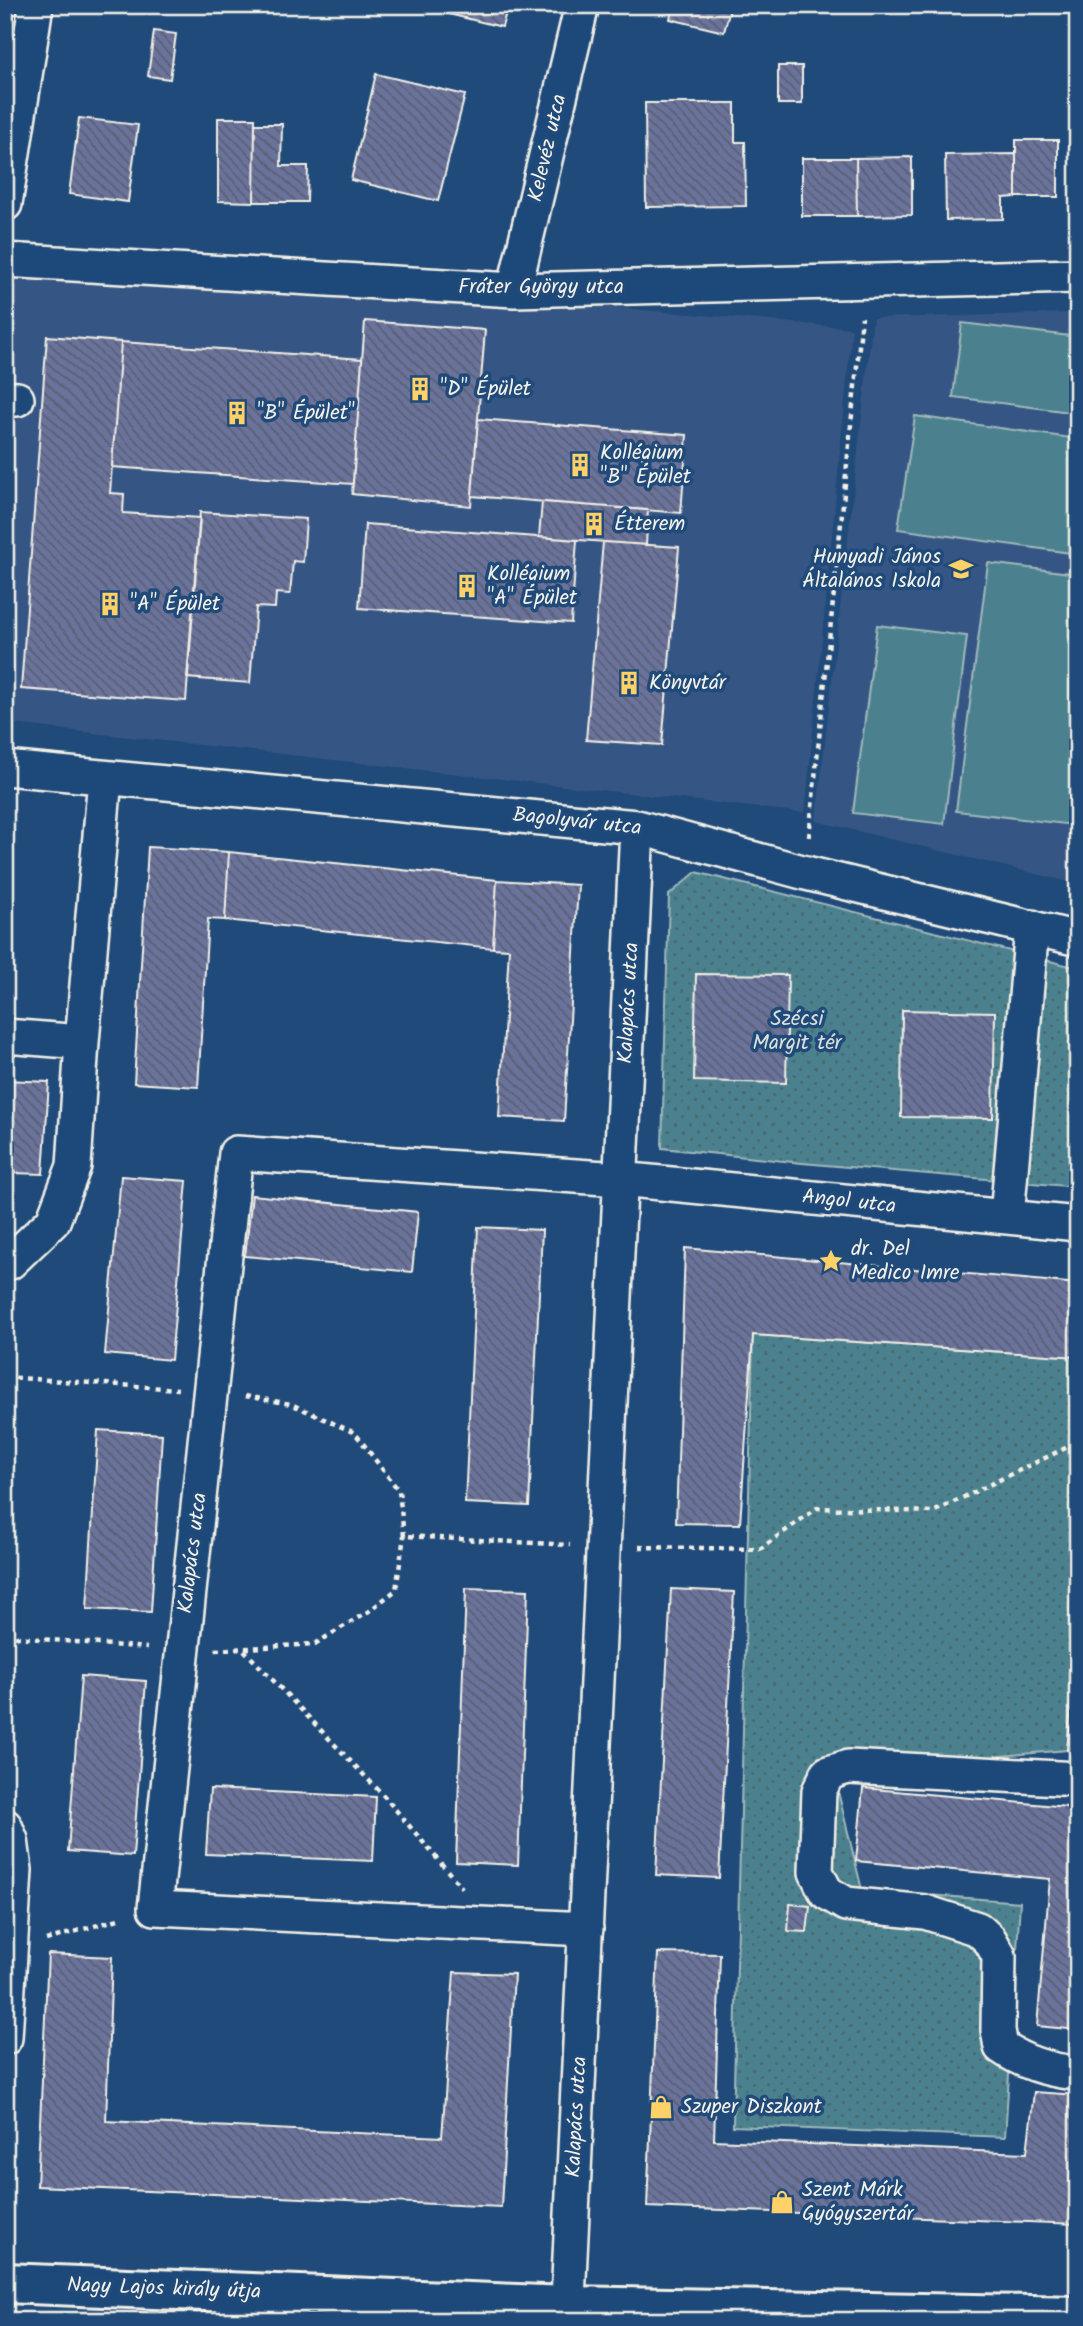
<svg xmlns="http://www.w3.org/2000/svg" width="1083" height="2326" font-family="Kalam,sans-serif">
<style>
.built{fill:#365684}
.grass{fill:url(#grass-dots);stroke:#a0b9bb;stroke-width:2}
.pitch{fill:#4b818e;stroke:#a0b9bb;stroke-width:2}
.building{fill:url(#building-back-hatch);stroke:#f4f1e8;stroke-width:2}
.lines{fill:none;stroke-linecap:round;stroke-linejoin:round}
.street-casing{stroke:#f4f1e8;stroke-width:38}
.secondary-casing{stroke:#f4f1e8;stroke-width:44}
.path{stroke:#f4f1e8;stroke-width:4.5;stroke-dasharray:5 5;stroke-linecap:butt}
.street{stroke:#1f4a7a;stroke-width:33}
.secondary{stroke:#1f4a7a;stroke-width:38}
.tram{stroke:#f4f1e8;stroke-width:2}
.labels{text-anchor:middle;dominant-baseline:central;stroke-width:7;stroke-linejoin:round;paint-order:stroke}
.street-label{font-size:21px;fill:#f4f1e8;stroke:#1f4a7a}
.poi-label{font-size:21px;fill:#f4f1e8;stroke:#1f4a7a;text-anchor:start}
.park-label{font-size:21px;fill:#dbe0da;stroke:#1f4a7a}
</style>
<defs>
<pattern id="grass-dots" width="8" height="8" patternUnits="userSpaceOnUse" patternTransform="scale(1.75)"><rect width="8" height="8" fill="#4b818e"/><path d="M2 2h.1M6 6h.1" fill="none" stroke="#4a676e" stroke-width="1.8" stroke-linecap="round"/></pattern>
<pattern id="building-back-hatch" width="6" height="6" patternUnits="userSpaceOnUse" patternTransform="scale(1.75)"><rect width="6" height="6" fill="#6a739c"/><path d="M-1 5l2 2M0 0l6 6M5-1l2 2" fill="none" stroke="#5a5e71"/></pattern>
</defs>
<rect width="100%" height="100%" fill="#1f4a7a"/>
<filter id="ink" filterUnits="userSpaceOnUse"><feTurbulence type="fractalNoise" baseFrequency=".0143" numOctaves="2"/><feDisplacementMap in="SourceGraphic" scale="14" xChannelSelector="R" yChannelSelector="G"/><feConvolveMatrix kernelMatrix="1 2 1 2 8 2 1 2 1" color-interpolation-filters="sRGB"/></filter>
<g filter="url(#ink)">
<path class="built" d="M5,255L852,328L805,813L5,723Z
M1078,313V884L816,821L873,318Z"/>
<path class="grass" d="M696,872L1078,968V1187L802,1163L662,1148L669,895Z
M753,1335L1078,1357V1649L1067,1750L833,1771L862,1890L1020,1902L1005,2137L733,2126Z"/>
<path class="pitch" d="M962,323L1078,337V413L953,397Z
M915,416L1078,439V554L898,529Z
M988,563L1078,574V787L1073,825L956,811Z
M877,625L967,636L944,824L853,813Z"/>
<path class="building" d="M412,5H508L502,27Z
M673,5H731L724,32L670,19Z
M154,31L176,34L170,79L148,76Z
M778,66H802V104H778Z
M376,74L465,95L438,201L351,180Z
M645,103H735V142H745L746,206L646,207Z
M79,118L138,125L128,202L69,194Z
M218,118H255L254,202L218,201Z
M255,124H282L281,166H308L307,202H254Z
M1016,140H1058V197H1016Z
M1016,154V197L1003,198V219L946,220L945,155Z
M912,157V215L857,216L856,158Z
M802,158H856L857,216H802Z
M365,321L485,330L471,506L352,494Z
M47,336L121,342L110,493L124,494L123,513L200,518L186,701L21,689Z
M121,342L362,359L353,484L112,467Z
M478,419L687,435L681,513L472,496Z
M542,502L648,510L646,545L539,537Z
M200,512L306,519L303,562L293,561L290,594L276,593L275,608L256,607L250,683L187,678Z
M365,524L577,540L571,623L359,608Z
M603,542L679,547L662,745L586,740Z
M148,847L229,852L225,920L208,919L198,1087L134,1083Z
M229,852L497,880L493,948L225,920Z
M497,880L578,885L564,1121L499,1117L509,949L493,948Z
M696,974L788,975L786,1083L694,1081Z
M902,1010L995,1012L993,1118L901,1117Z
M5,1080L49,1082L43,1174L13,1173L10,1241H5Z
M121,1176L187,1181L171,1360L105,1354Z
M252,1195L418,1212L412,1272L245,1256Z
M478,1227L542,1230L529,1506L465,1503Z
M685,1248L1078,1284V1357L753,1335L740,1524L676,1523Z
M98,1430L162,1434L151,1612L87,1609Z
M466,1588L528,1590L518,1865L456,1862Z
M671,1589L734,1592L719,1878L656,1875Z
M1078,1636V1751L1067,1750Z
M81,1676L146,1681L133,1856L68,1851Z
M863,1788L1078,1808V2030L1037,2026L1050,1879L856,1861Z
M210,1789L376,1797L373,1861L206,1854Z
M790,1904L810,1906L807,1932L788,1931Z
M658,1953L720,1954L714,2140L1027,2153L1034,2092L1078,2095V2224L647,2207Z
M48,1954L112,1957L106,2121L442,2137L454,1972L514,1974L501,2207L37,2186Z"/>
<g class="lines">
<g class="street-casing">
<path id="street" d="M5,204L36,5
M5,260L514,290L1078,276
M514,290L582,5
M5,398L17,399
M5,768L637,827L806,873L1078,939
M5,1036L82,1042
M1007,1217L1032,927
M5,1262H10L53,1221L74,1166L82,1042L105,778
M1078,1779L848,1767L828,1773L819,1791L816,1872L826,1892L846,1904L925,1912L978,1929L990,1940L999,1956L998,2030L1001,2047C1024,2063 1050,2071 1078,2073
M5,1826L11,1840L15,1870L5,2038
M586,1929L155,1908L236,1153L620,1179L1078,1224
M567,2321L637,827"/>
</g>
<g class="secondary-casing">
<path id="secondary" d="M5,2283L568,2306L1078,2316"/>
</g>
<path class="path" d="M809,837L862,317
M5,1377L178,1389
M245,1396L291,1404L355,1433L399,1491L404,1536L570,1545
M639,1547L760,1549L817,1508L933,1512L1078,1442
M5,1636L147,1648
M215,1650L315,1644L369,1611L396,1590L404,1536
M244,1650L384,1796L462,1888
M46,1940L122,1918"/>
<use href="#street" class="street"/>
<use href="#secondary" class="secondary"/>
<path class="tram" d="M5,2313L184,2321"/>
</g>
</g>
<defs>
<g id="building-bare" transform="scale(1.89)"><path d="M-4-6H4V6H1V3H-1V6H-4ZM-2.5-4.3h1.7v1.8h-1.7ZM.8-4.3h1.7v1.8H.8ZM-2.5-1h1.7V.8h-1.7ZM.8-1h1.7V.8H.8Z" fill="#ffd166" stroke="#1f4a7a" stroke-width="2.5" paint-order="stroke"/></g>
<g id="school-bare" transform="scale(1.89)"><path d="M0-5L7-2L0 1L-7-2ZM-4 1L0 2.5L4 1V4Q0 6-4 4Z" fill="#ffd166" stroke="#1f4a7a" stroke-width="2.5" paint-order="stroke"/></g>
<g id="sight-bare" transform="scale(1.89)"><path d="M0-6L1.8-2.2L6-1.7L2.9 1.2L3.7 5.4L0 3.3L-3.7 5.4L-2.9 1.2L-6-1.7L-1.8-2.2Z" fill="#ffd166" stroke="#1f4a7a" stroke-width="2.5" paint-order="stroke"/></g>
<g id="shop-bare" transform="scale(1.89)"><path d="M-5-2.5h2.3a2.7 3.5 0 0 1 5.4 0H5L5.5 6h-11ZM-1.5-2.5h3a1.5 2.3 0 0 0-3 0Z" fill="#ffd166" stroke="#1f4a7a" stroke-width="2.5" paint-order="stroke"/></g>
</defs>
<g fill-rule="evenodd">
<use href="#building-bare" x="420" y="389"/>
<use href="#building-bare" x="237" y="413"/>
<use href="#building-bare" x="580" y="465"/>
<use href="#building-bare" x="594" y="524"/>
<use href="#school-bare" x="961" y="569"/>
<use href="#building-bare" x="467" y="586"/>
<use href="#building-bare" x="110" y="604"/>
<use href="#building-bare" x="629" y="683"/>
<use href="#sight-bare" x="831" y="1261"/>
<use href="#shop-bare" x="661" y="2107"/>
<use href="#shop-bare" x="782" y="2202"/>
</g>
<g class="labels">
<g class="street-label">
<text transform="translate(548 148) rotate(-77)">Kelevéz utca</text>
<text x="541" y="287">Fráter György utca</text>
<text transform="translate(577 822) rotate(6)">Bagolyvár utca</text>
<text transform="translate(629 1003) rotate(-87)">Kalapács utca</text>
<text transform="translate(849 1202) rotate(6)">Angol utca</text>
<text transform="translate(193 1553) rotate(-83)">Kalapács utca</text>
<text transform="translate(577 2117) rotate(-87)">Kalapács utca</text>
<text transform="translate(164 2289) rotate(2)">Nagy Lajos király útja</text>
</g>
<g class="poi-label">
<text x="440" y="389">"D" Épület</text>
<text x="257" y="413">"B" Épület"</text>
<text x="600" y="453">Kollégium<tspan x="600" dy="24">"B" Épület</tspan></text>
<text x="614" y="524">Étterem</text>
<text x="941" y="557" text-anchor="end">Hunyadi János<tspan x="941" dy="24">Általános Iskola</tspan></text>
<text x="487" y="574">Kollégium<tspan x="487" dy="24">"A" Épület</tspan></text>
<text x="130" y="604">"A" Épület</text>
<text x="649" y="683">Könyvtár</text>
<text x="851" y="1249">dr. Del<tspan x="851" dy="24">Medico Imre</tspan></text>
<text x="681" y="2107">Szuper Diszkont</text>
<text x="802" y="2190">Szent Márk<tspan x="802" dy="24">Gyógyszertár</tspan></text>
</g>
<g class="park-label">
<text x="797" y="1019">Szécsi<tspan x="797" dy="24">Margit tér</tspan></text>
</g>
</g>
<rect width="1083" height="2326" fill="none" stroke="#1f4a7a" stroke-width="28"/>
<rect x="14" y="14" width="1055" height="2298" fill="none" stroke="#f4f1e8" stroke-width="2.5" filter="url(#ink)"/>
</svg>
